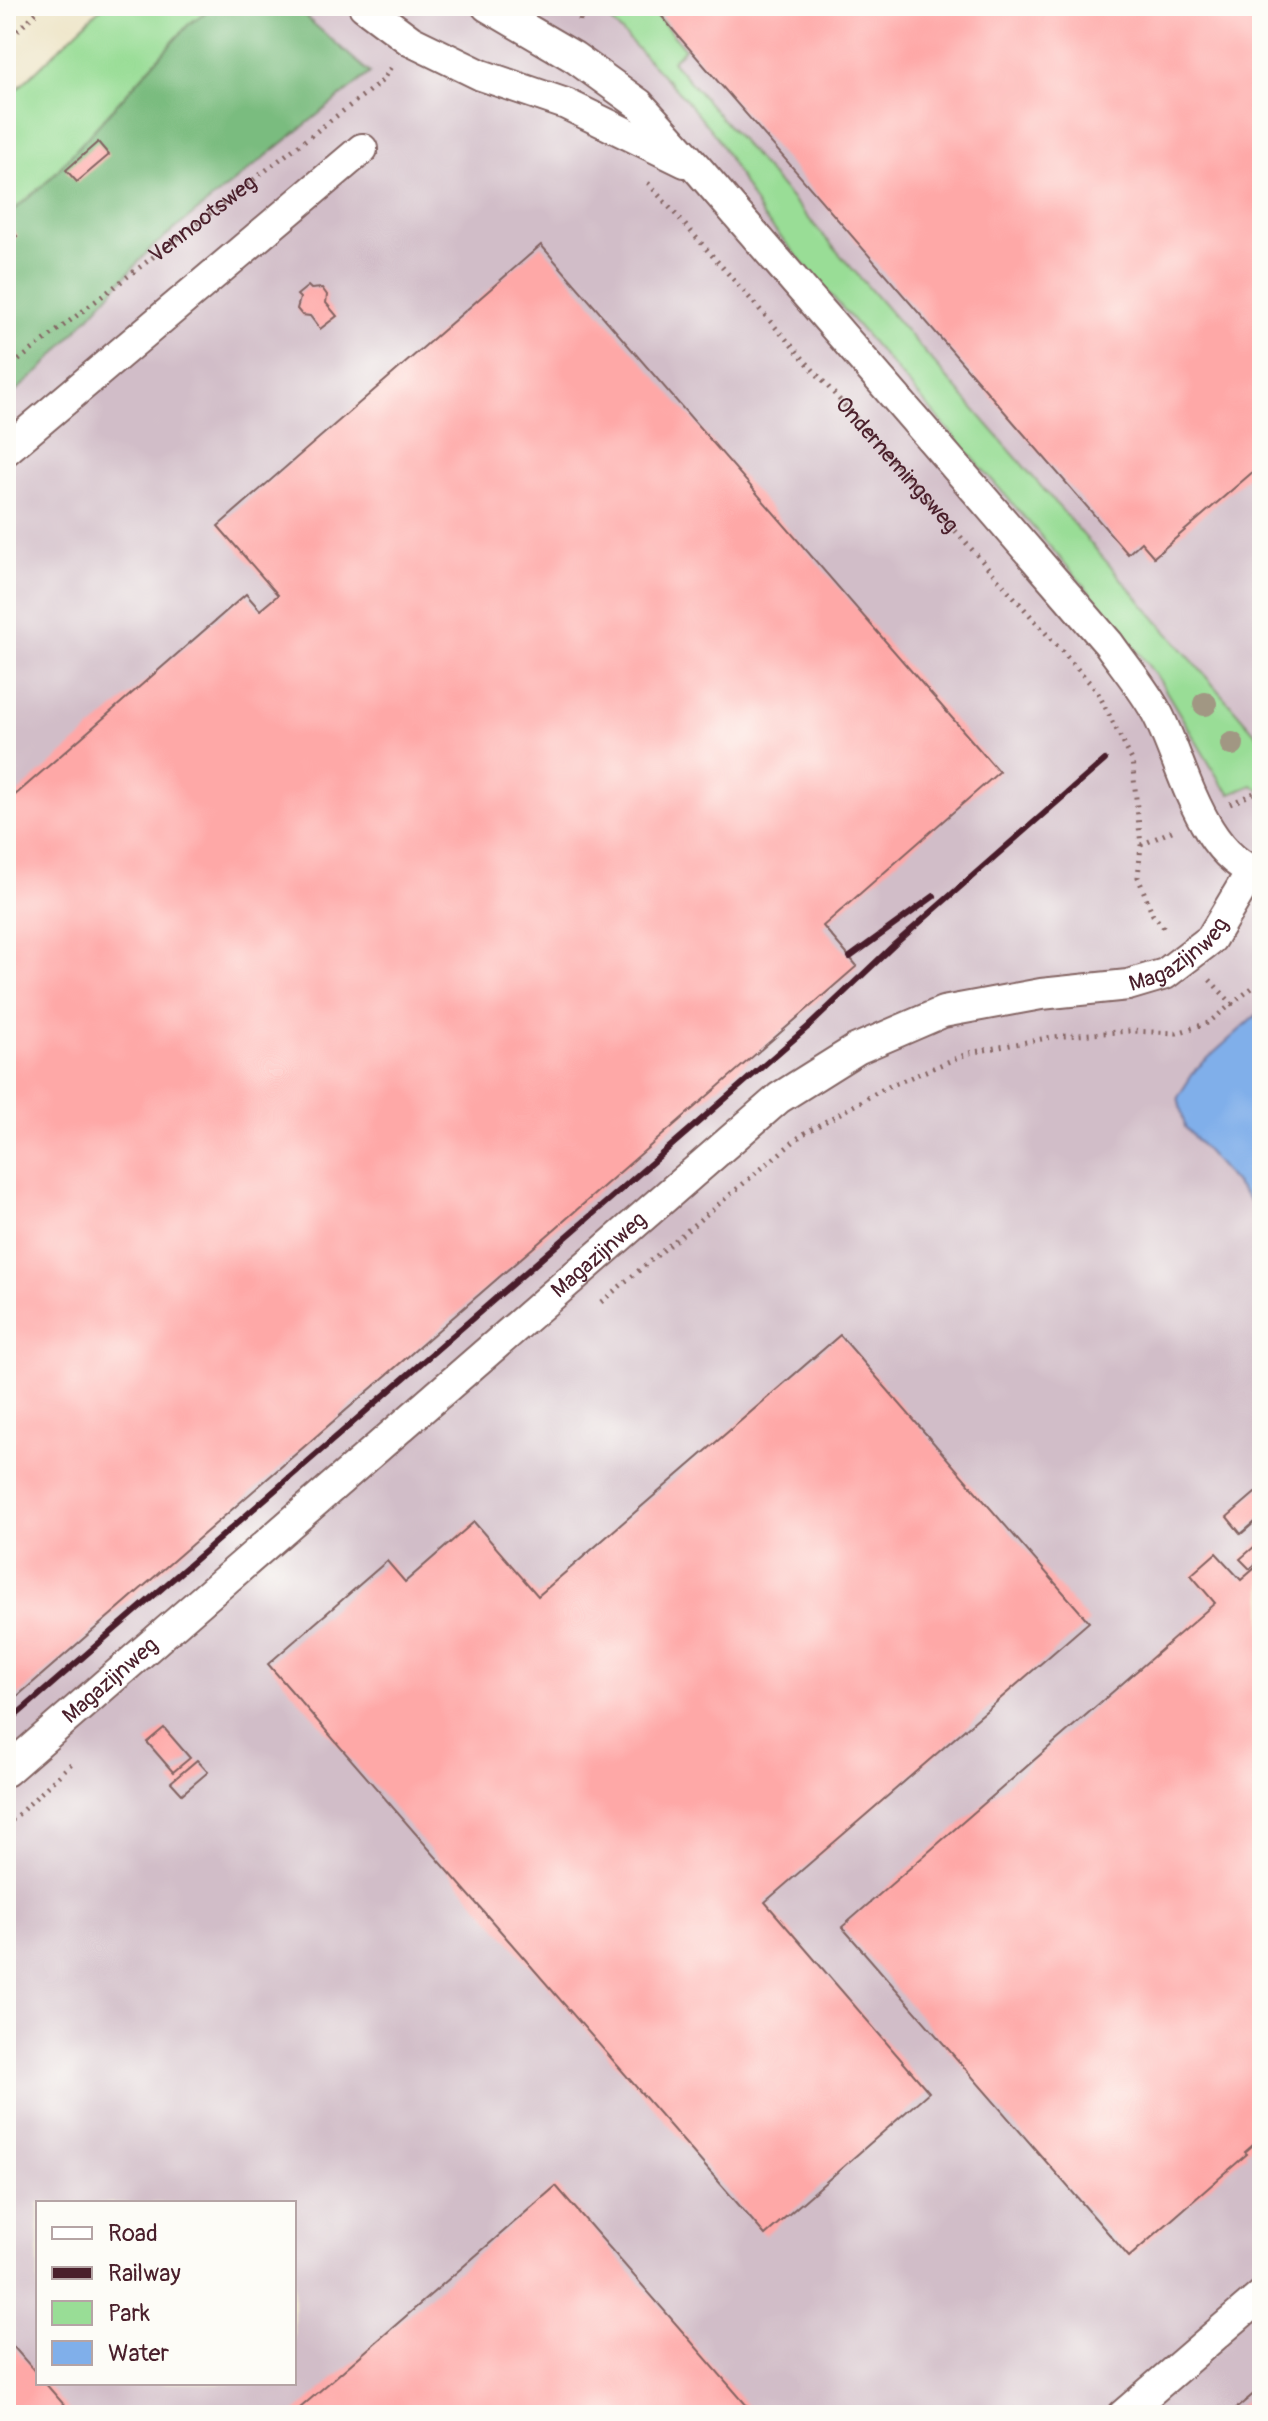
<svg xmlns="http://www.w3.org/2000/svg" width="1268" height="2421" font-family="Pangolin,sans-serif">
<style>
.industrial{fill:#d1bdc8;fill-rule:evenodd}
.green{fill:#99dd96;stroke:#727e60;stroke-width:2}
.forest{fill:#7abc7f;stroke:#626e55;stroke-width:2}
.water{fill:#80afea;stroke:#65678a;stroke-width:2}
.building{fill:#fea8a7}
.lines{fill:none;stroke-linecap:round;stroke-linejoin:round}
.street-casing{stroke:#836462;stroke-width:34}
.path{stroke:#836462;stroke-width:5;stroke-dasharray:2 6;stroke-linecap:butt}
.street{stroke:#fff;stroke-width:30}
.rail{stroke:#4a1f2b;stroke-width:6}
.tree{fill:#a19783}
.labels{text-anchor:middle;dominant-baseline:central;stroke-width:7;stroke-linejoin:round;paint-order:stroke}
.street-label{font-size:22px;fill:#4a1f2b;stroke:#fdfcf7}
</style>
<rect width="100%" height="100%" fill="#fdfcf7"/>
<filter id="ink" filterUnits="userSpaceOnUse"><feTurbulence type="fractalNoise" baseFrequency=".0125" numOctaves="2"/><feDisplacementMap in="SourceGraphic" scale="16" xChannelSelector="R" yChannelSelector="G"/><feConvolveMatrix kernelMatrix="1 2 1 2 8 2 1 2 1" color-interpolation-filters="sRGB"/></filter>
<filter id="wash" filterUnits="userSpaceOnUse"><feTurbulence type="fractalNoise" baseFrequency=".006" numOctaves="4" result="noise"/><feDisplacementMap in="SourceGraphic" scale="32" xChannelSelector="R" yChannelSelector="G"/><feGaussianBlur stdDeviation="1.8" result="paint"/><feColorMatrix in="noise" values="0 0 0 0 0 0 0 0 0 0 0 0 0 0 0 0 0 1.4 0 .05"/><feComposite in="paint" operator="in"/></filter>
<g filter="url(#wash)">
<rect width="100%" height="100%" fill="#eee5c8"/>
<path class="industrial" d="M123,6H1262V2415H6V112ZM38,2203H294V2383H38Z"/>
<path class="green" d="M103,6H214L189,24L49,180L6,217V100Z
M607,6H649L685,49L672,61L1262,741V791L1252,785L1231,794L1221,783L1160,681L1113,619L763,217L716,136L685,99L601,10Z"/>
<path class="forest" d="M214,6H293L370,73L150,249L41,370L6,399V217L49,180L189,24Z"/>
<path class="water" d="M1262,1010V1214L1185,1127L1178,1097L1196,1069Z"/>
<g id="blocks">
<path class="building" d="M657,6H1262V464L1154,557L1141,542L1128,554L674,31L655,8Z
M98,142L109,155L77,182L66,170Z
M6,223L17,236L6,245Z
M541,245L999,772L823,926L857,966L6,1706V803L246,594L260,610L278,595L218,526Z
M308,286L311,289L322,288L327,295L326,303L337,316L320,329L310,316L302,315L297,309L300,298L297,295Z
M840,1335L1089,1622L765,1902L929,2092L765,2235L268,1664L387,1561L405,1582L474,1522L538,1596Z
M1262,1487V1516L1241,1534L1227,1517Z
M1262,1540V1558L1250,1569L1240,1559Z
M1216,1553L1241,1580L1262,1562V2137L1245,2152L1247,2154L1129,2257L842,1927L1215,1603L1191,1575Z
M164,1728L190,1758L173,1772L147,1742Z
M197,1760L208,1772L182,1794L171,1782Z
M556,2186L755,2415H292Z
M6,2338L38,2375V2383H45L73,2415H6Z
M1262,2387V2415H1234L1231,2413Z"/>
</g>
</g>
<g filter="url(#ink)">
<use href="#blocks" fill-opacity="0" stroke="#836462" stroke-width="2"/>
<g class="lines">
<g class="street-casing">
<g id="street">
<path d="M364,6L411,41L481,75L566,104L685,162"/>
<path d="M487,6L574,57L639,104L697,168L1109,644C1125,667 1145,690 1158,715C1183,764 1202,859 1262,874"/>
<path d="M6,450L362,149"/>
<path id="s3" d="M6,1771L779,1098L857,1049L943,1012L1041,994L1128,985L1165,974L1211,939L1251,872"/>
<path d="M1123,2415L1262,2295"/>
</g>
</g>
<g class="path">
<path d="M565,6L581,10"/>
<path d="M580,21L582,6"/>
<path d="M6,42L43,6"/>
<path id="s1" d="M648,183L1097,691L1132,760L1141,845L1138,877L1153,915L1166,930"/>
<path id="s2" d="M6,370L382,81L392,65"/>
<path d="M1230,804L1254,793L1262,803"/>
<path d="M1141,845L1174,830"/>
<path d="M1210,980L1233,1005"/>
<path d="M601,1302L803,1134L885,1088L969,1053L1052,1037L1130,1031L1177,1033L1208,1023L1262,980"/>
<path d="M6,1826L75,1760"/>
</g>
<use href="#street" class="street"/>
<path class="rail" d="M850,957L934,896
M6,1724L809,1026L895,944L1105,760"/>
</g>
<g class="tree">
<circle cx="1205" cy="704" r="12"/>
<circle cx="1232" cy="744" r="12"/>
</g>
</g>
<g class="labels">
<g class="street-label">
<text stroke="none"><textPath href="#s2" startOffset="248">Vennootsweg</textPath></text>
<text stroke="none"><textPath href="#s1" startOffset="376">Ondernemingsweg</textPath></text>
<text stroke="none"><textPath href="#s3" startOffset="1458">Magazijnweg</textPath></text>
<text stroke="none"><textPath href="#s3" startOffset="786">Magazijnweg</textPath></text>
<text stroke="none"><textPath href="#s3" startOffset="138">Magazijnweg</textPath></text>
</g>
</g>
<rect width="1268" height="2421" fill="none" stroke="#fdfcf7" stroke-width="32"/>
<rect x="36" y="2201" width="260" height="184" fill="#fdfcf7" stroke="#b5a4a5" stroke-width="2"/>
<rect x="52" y="2227" width="40" height="12" fill="#ffffff" stroke="#b5a4a5" stroke-width="2"/>
<text x="108" y="2241" font-size="24" fill="#4a1f2b">Road</text>
<rect x="52" y="2267" width="40" height="12" fill="#4a1f2b" stroke="#b5a4a5" stroke-width="2"/>
<text x="108" y="2281" font-size="24" fill="#4a1f2b">Railway</text>
<rect x="52" y="2301" width="40" height="24" fill="#99dd96" stroke="#b5a4a5" stroke-width="2"/>
<text x="108" y="2321" font-size="24" fill="#4a1f2b">Park</text>
<rect x="52" y="2341" width="40" height="24" fill="#80afea" stroke="#b5a4a5" stroke-width="2"/>
<text x="108" y="2361" font-size="24" fill="#4a1f2b">Water</text>
</svg>
